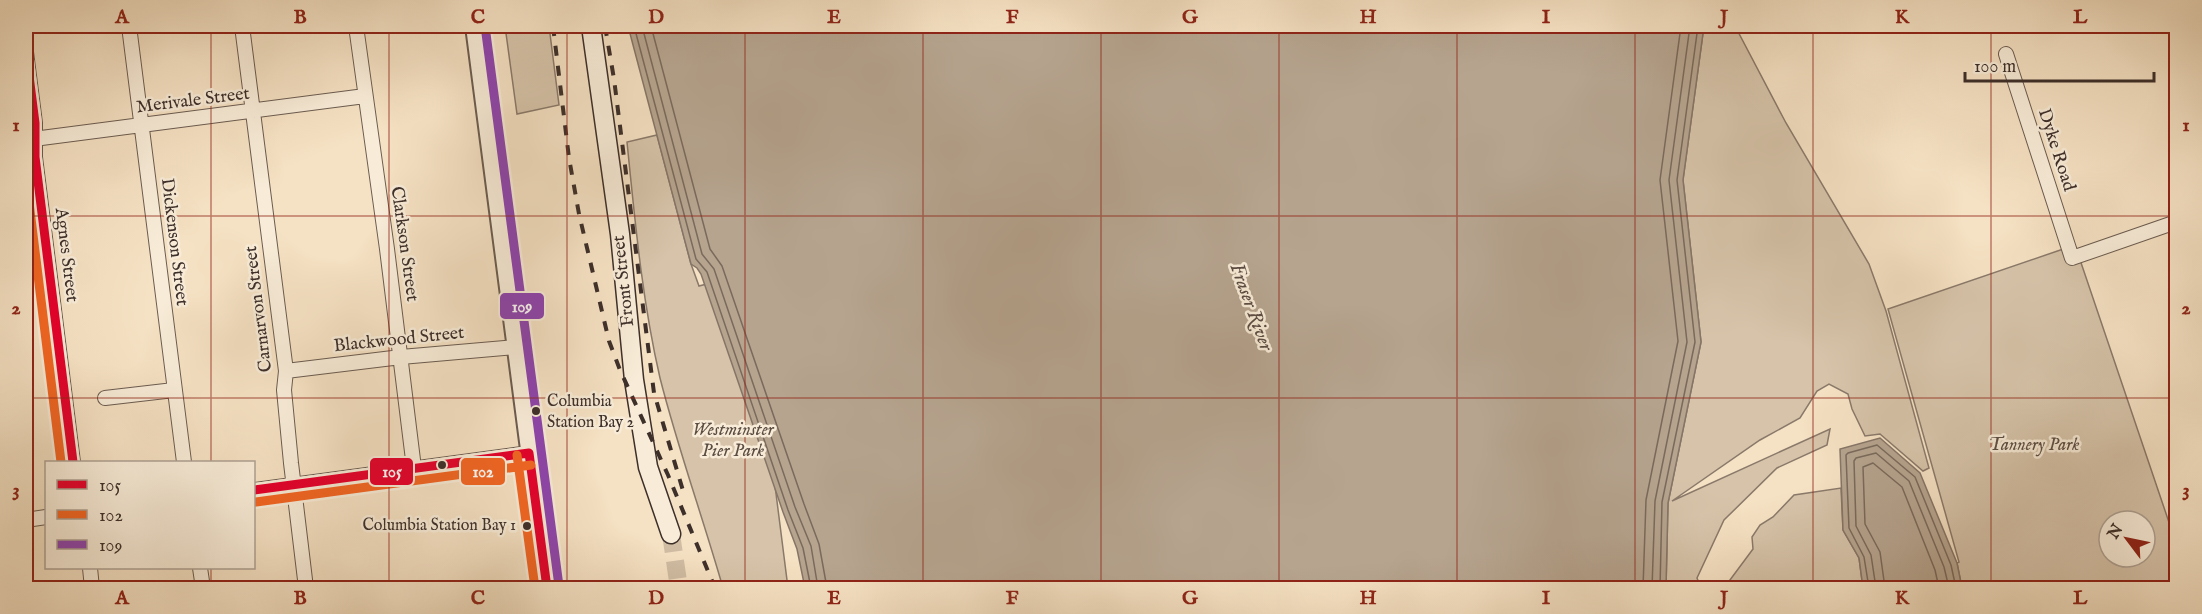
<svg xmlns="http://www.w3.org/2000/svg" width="2202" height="614" font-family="'IM FELL English',serif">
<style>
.green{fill:#d6c3a9;stroke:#8a796a;stroke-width:1.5;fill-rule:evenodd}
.water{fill:#b6a48f;stroke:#867567;stroke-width:1.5}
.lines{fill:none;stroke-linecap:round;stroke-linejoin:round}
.shore{stroke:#7a6a5c;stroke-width:1.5}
.secondary-tunnel{stroke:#d0bda4;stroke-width:18;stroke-dasharray:18 9;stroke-linecap:butt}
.minor-casing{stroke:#6b5c50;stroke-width:16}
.tertiary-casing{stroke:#6b5c50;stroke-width:20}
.secondary-casing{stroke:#3d2f2a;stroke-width:21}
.minor{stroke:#f8ecd8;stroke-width:14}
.tertiary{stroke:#f8ecd8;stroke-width:16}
.secondary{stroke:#f8ecd8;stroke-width:18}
.rail{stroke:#3d2f2a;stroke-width:4;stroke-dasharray:10 10;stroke-linecap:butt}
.bus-1-casing{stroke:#f8ecd8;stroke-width:14}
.bus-2-casing{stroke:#f8ecd8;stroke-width:14}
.bus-3-casing{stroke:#f8ecd8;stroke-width:14}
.bus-1{stroke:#e4002b;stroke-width:9}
.bus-2{stroke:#f26522;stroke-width:9}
.bus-3{stroke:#8e44ad;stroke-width:9}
.grid{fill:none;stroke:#8f2418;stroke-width:1.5;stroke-opacity:0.55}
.bus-dot{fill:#3d2f2a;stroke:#f8ecd8;stroke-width:2}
.labels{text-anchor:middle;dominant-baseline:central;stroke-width:5;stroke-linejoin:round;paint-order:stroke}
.bus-label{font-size:16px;fill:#3d2f2a;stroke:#f8ecd8;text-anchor:start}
.street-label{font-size:18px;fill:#3d2f2a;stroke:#f8ecd8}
.park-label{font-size:18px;font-style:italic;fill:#5c4d43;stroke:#f8ecd8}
.water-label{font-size:20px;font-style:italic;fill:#5b4c43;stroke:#f8ecd8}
.line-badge{stroke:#f8ecd8;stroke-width:2}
.badge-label{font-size:16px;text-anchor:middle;font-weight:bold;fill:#fff}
.neatline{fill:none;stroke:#8f2418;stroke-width:2}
.grid-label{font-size:20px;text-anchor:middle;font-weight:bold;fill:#8f2418}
</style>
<rect width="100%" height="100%" fill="#f5e1c3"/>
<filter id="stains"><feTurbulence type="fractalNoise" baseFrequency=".00333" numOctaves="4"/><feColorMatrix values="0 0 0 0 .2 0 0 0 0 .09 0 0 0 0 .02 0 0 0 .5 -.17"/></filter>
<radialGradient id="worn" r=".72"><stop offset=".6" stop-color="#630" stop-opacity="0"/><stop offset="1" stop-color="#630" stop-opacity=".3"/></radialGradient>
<path class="green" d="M505,26H549L559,105L517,114Z
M1704,26H1735L1786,123L1869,264L1886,311L1929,468L1923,471L1880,434L1865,436L1852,409L1848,394L1829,384L1817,391L1800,418L1760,440L1672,501L1830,429L1827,445L1777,468L1724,520L1697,578L1701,588H1666L1668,503L1701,342L1683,180Z
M657,135L691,264L699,286L748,273L788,588H723C703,518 678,449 660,378C642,300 635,221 627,142Z
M2075,245L2176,543V588H1962L1957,563L1959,562L1888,309ZM2109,521H2145V557H2109Z
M1841,488L1843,530L1859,558L1863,588H1724L1753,549L1752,537L1760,525L1773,517L1794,495Z"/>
<path class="water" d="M628,26H1704L1683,180L1701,342L1668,503L1666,588H805L797,549L783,512L701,274L697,268L691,264Z
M1880,438L1920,473L1957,563L1962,588H1863L1859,558L1843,530L1840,449Z"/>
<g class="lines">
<path class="shore" d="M634,26L696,259L707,272L788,510L803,548L811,588
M642,26L702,254L714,269L795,507L811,546L818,588
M651,26L710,249L722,266L804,504L819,544L827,588
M1643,588L1646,500L1678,341L1660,180L1681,26
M1652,588L1655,501L1687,342L1669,180L1690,26
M1660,588L1662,502L1695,342L1677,180L1698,26
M1869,588L1864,557L1849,528L1846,455L1848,453L1877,445L1915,477L1951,565L1956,588
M1876,588L1871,555L1856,526L1854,461L1856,458L1876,453L1909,481L1944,567L1949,588
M1885,588L1880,552L1865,524L1863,467L1873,463L1902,487L1935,570L1939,588"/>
<path class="secondary-tunnel" d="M671,534L679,588"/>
<g class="minor-casing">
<path id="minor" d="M129,26L184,462
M242,26L286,371L284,390L291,463L306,588
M356,26L387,249L414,468
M26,52L35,123V157L73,462
M2006,54L2072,258L2176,222
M26,140L365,96
M286,371L401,357L516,347
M105,398L174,390
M254,490L529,453
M26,520L46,517
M90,568L92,588
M200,568L203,588"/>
</g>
<g class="tertiary-casing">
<path id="tertiary" d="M474,26L547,588"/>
</g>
<g class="secondary-casing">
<path id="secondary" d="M591,26L620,234L634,380L648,467L671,534"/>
</g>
<use href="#minor" class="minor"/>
<use href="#tertiary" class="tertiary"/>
<use href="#secondary" class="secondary"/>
<path class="rail" d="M553,26L569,158L579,214L609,341L620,370L668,475L715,588
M605,26L614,79L654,393L684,494"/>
<g class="bus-1-casing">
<path id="bus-1" d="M26,52L35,123V157L73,462
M529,453L547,588
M254,490L529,453"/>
</g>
<g class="bus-2-casing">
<path id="bus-2" d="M26,178L61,462
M517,455L535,588
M256,502L531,465"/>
</g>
<g class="bus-3-casing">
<path id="bus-3" d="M485,26L559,586"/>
</g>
<use href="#bus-1" class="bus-1"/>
<use href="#bus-2" class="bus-2"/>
<use href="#bus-3" class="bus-3"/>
</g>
<path class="grid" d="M211,26V462M389,26V588M567,26V588M745,26V588M923,26V588M1101,26V588M1279,26V588M1457,26V588M1635,26V588M1813,26V588M1991,26V588M26,216H2176M26,398H2176M211,568V588"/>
<g class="bus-dot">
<circle cx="536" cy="411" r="5"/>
<circle cx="442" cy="465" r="5"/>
<circle cx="527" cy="526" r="5"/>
</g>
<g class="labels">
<g class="bus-label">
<text x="547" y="402">Columbia<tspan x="547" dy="21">Station Bay 2</tspan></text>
<text x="516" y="526" text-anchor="end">Columbia Station Bay 1</text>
</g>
<g class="street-label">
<text transform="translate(193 101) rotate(-7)">Merivale Street</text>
<text transform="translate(2056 150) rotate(72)">Dyke Road</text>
<text transform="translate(174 242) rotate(83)">Dickenson Street</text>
<text transform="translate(404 244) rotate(82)">Clarkson Street</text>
<text transform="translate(66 255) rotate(83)">Agnes Street</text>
<text transform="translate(624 281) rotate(-96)">Front Street</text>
<text transform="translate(259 309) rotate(-97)">Carnarvon Street</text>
<text transform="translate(399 340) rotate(-6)">Blackwood Street</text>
</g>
<g class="park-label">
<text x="733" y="430">Westminster<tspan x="733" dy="21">Pier Park</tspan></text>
<text x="2034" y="445">Tannery Park</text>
</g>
<g class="water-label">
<text transform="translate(1251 307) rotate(70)">Fraser River</text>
</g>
</g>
<g class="line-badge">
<rect x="499" y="292" width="46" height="28" rx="6" fill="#8e44ad"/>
<rect x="460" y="457" width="46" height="29" rx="6" fill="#f26522"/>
<rect x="369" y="457" width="45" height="29" rx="6" fill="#e4002b"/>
</g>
<g class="badge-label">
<text x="522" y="312">109</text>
<text x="483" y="477">102</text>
<text x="392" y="477">105</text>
</g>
<rect width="2202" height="614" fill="none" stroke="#f5e1c3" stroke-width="66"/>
<rect x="45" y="461" width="210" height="108" fill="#f8ecd8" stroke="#ada092" stroke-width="1.5"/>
<rect x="57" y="480" width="30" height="9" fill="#e4002b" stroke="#ada092" stroke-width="1.5"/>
<text x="99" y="491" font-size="18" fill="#3d2f2a">105</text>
<rect x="57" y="510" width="30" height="9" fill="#f26522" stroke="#ada092" stroke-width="1.5"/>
<text x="99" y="521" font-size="18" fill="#3d2f2a">102</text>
<rect x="57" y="540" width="30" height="9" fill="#8e44ad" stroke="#ada092" stroke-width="1.5"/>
<text x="99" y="551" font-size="18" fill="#3d2f2a">109</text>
<g transform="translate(2127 539) rotate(302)"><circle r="28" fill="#f8ecd8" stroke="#ada092" stroke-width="1.5"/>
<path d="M0-4.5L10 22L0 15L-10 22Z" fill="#8f2418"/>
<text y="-9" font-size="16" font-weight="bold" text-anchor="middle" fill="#3d2f2a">N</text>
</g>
<path d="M1965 72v9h189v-9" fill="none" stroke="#3d2f2a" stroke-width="3"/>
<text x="1974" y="72" font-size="18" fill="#3d2f2a" stroke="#f8ecd8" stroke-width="4.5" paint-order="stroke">100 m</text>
<rect x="33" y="33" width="2136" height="548" class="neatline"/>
<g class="grid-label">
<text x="122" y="23">A</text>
<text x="300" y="23">B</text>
<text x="478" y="23">C</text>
<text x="656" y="23">D</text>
<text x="834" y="23">E</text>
<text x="1012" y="23">F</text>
<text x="1190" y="23">G</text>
<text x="1368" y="23">H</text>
<text x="1546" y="23">I</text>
<text x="1724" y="23">J</text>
<text x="1902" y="23">K</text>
<text x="2080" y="23">L</text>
<text x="16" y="131">1</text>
<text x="2186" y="131">1</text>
<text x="16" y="314">2</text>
<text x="2186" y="314">2</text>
<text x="16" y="496">3</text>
<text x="2186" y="496">3</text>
<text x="122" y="604">A</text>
<text x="300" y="604">B</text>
<text x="478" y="604">C</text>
<text x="656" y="604">D</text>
<text x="834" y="604">E</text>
<text x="1012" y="604">F</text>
<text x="1190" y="604">G</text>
<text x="1368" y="604">H</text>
<text x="1546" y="604">I</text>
<text x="1724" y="604">J</text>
<text x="1902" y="604">K</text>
<text x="2080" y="604">L</text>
</g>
<rect width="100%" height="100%" filter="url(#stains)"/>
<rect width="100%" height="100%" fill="url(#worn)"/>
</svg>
